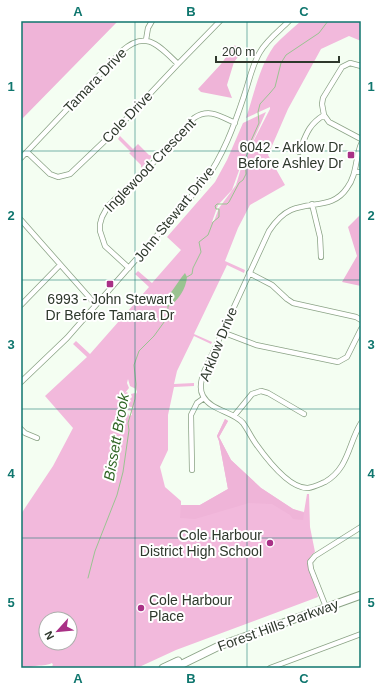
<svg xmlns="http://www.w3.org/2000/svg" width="382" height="689" font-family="Arial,sans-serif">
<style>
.green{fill:#f2b9dc;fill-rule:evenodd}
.forest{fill:#efb4d8}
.water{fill:#9ac391}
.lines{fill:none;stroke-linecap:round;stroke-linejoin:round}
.stream{stroke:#9ac391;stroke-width:1}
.minor-casing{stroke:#8ba386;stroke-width:6}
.secondary-casing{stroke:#8ba386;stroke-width:9}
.minor{stroke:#fff;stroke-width:4.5}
.secondary{stroke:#fff;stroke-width:7}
.grid{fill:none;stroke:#0f766e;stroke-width:1;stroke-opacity:0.55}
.poi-dot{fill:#a93086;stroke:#fff;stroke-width:1.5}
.labels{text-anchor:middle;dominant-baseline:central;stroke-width:4;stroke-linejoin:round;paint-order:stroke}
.street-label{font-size:14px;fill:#2e382c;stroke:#fff}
.poi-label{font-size:14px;fill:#2e382c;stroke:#fff;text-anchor:end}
.water-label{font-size:15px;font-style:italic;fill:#2f6524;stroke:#fff}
.neatline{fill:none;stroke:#0f766e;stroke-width:1.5}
.grid-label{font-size:13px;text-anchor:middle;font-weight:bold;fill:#0f766e}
</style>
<rect width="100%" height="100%" fill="#f4fef2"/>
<path class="green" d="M301,21H327L325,25L328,21H361V41L349,36L321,49L288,109L268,155L285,185L250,205L238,228L225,261L245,270L244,273L227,265L194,334L212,342L211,344L194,336L177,371L174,384L194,383V386L174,387L168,415V450L160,467L165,487L181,501V505H200L228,489L219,441L217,436L225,419L228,421L219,437L231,460L261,488L293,509L304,512L307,494H309L310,527L315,552C299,564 317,582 318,597L176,650L137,668H38L52,666L53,665L52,663C46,666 41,665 35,666C30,667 27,668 21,668V514L53,466L73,428L45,396L87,357L73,344L76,341L90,354L149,287L135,274L138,271L152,283L181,250L167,237L215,182L227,160L243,123L266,112L244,161L241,165L232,190L218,205L212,222L214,221L219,208L236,185L242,165L245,161L253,142L270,109V107L246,118C254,95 259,67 274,46C282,37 292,29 301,21ZM128,379L130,386L136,389L137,392L136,394L135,393L131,394L132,397L130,399L132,402L131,401L128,404V406L134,408L132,410L129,408L127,410L131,411L132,415L129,416L128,413L125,415L126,419L122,422L124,411L123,408L125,405L124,402L127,400L129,395L127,392L125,393L129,388L127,383ZM46,619H70V643H57L55,644L53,643H46Z
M120,136L133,149L138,144L149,155L153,156L141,168V165L129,153L131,152L118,139Z"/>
<path class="forest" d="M21,21H118L21,120Z
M235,45L238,52V57L234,62L227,85L232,98L201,92L198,89L221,64Z
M361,214V286L342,282L357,256L348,227Z
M225,419L228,421L219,437L231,460L261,488L293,509L304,513L303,520L293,519L290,515L272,504L249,503L195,519L180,518L181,505H200L228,489L219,441L217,436Z"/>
<path class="water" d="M185,273L187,277C186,289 178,301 168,307L162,301C172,294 177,282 185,273Z"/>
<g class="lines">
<path class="stream" d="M187,277L192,274L193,268L201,252L199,242L208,235L213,222L219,217V209H216L215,206L217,204H227L229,202L239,183L243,180L246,174L245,158L248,153L250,143L259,123L258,112L260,104L270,93L275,87L281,63L286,55L319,33L328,21
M88,578L95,551L117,495L123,472L129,430L128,423L135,399L136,384L134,365L139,351L154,336L167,318L168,307"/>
<g class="minor-casing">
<path id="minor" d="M146,40L148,28L152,21
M361,66L350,63L342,67L323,98L322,104L324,115L329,122L361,139
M361,144C355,159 357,175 347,188C333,209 312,201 291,210C282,214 275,222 269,231L204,372C201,380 199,389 203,396C211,411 233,411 243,423C248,430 251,437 256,444C266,458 289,489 308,488C314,487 320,484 325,482C349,468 348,444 361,423
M27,152L50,174L58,177L70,174L113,133L178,64L220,21
M299,152C306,135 308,125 324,115
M21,158L122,51C146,29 159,46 178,64
M355,172H361
M312,204L320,237L321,257
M21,220L96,305
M129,268L105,246L100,231V224L102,217L108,206L152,164L194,118C209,108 220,116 235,123
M249,273L272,285L287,299L293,303L356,317L361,320
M21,305L60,265
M222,332L256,345L338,362L347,357L361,329
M21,382L67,338L204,182C223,156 234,126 244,96C249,82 252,65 260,52C267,40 279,31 289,21
M234,416L252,394L261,391L268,393L304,414
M21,429L25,433L37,438
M192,470L191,415L197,403L204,398
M326,607L311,569L310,562L315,556L361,527
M270,668L361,634"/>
</g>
<g class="secondary-casing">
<path id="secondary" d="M163,668L178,661
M174,668L219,646L361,595"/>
</g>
<use href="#minor" class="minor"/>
<use href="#secondary" class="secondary"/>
</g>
<path class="grid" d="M135,21V668M247,21V668M21,151H361M21,280H361M21,409H361M21,538H361"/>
<g class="poi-dot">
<rect x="347" y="151" width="8" height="8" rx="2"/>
<rect x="106" y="280" width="8" height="8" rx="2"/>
<circle cx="270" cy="543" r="4"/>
<circle cx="141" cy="608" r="4"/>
</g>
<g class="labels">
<g class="street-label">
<text transform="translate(95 80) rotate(-46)">Tamara Drive</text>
<text transform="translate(127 117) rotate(-46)">Cole Drive</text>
<text transform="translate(150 165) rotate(-46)">Inglewood Crescent</text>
<text transform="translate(174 214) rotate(-51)">John Stewart Drive</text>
<text transform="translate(218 344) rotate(-68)">Arklow Drive</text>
<text transform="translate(278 625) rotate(-20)">Forest Hills Parkway</text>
</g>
<g class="poi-label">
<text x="343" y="147">6042 - Arklow Dr<tspan x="343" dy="16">Before Ashley Dr</tspan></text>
<text x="110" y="299" text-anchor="middle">6993 - John Stewart<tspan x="110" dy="16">Dr Before Tamara Dr</tspan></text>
<text x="262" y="535">Cole Harbour<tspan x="262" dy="16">District High School</tspan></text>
<text x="149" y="600" text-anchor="start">Cole Harbour<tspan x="149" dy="16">Place</tspan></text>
</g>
<g class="water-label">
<text transform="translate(116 437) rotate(-80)">Bissett Brook</text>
</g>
</g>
<rect width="382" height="689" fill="none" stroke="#ffffff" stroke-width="44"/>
<g transform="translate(58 631) rotate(243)"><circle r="19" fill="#ffffff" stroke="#abafab"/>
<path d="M0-3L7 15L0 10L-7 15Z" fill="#a93086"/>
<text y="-6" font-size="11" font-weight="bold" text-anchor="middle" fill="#2e382c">N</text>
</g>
<path d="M216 56v6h123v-6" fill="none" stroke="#2e382c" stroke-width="2"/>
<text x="222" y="56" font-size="12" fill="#2e382c" stroke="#ffffff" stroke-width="3" paint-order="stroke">200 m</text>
<rect x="22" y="22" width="338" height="645" class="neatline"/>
<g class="grid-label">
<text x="78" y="16">A</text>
<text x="191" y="16">B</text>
<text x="304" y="16">C</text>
<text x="11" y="91">1</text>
<text x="371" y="91">1</text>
<text x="11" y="220">2</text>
<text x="371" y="220">2</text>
<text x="11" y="349">3</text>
<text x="371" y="349">3</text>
<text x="11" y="478">4</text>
<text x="371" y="478">4</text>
<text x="11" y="607">5</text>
<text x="371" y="607">5</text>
<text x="78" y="683">A</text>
<text x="191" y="683">B</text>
<text x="304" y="683">C</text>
</g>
</svg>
